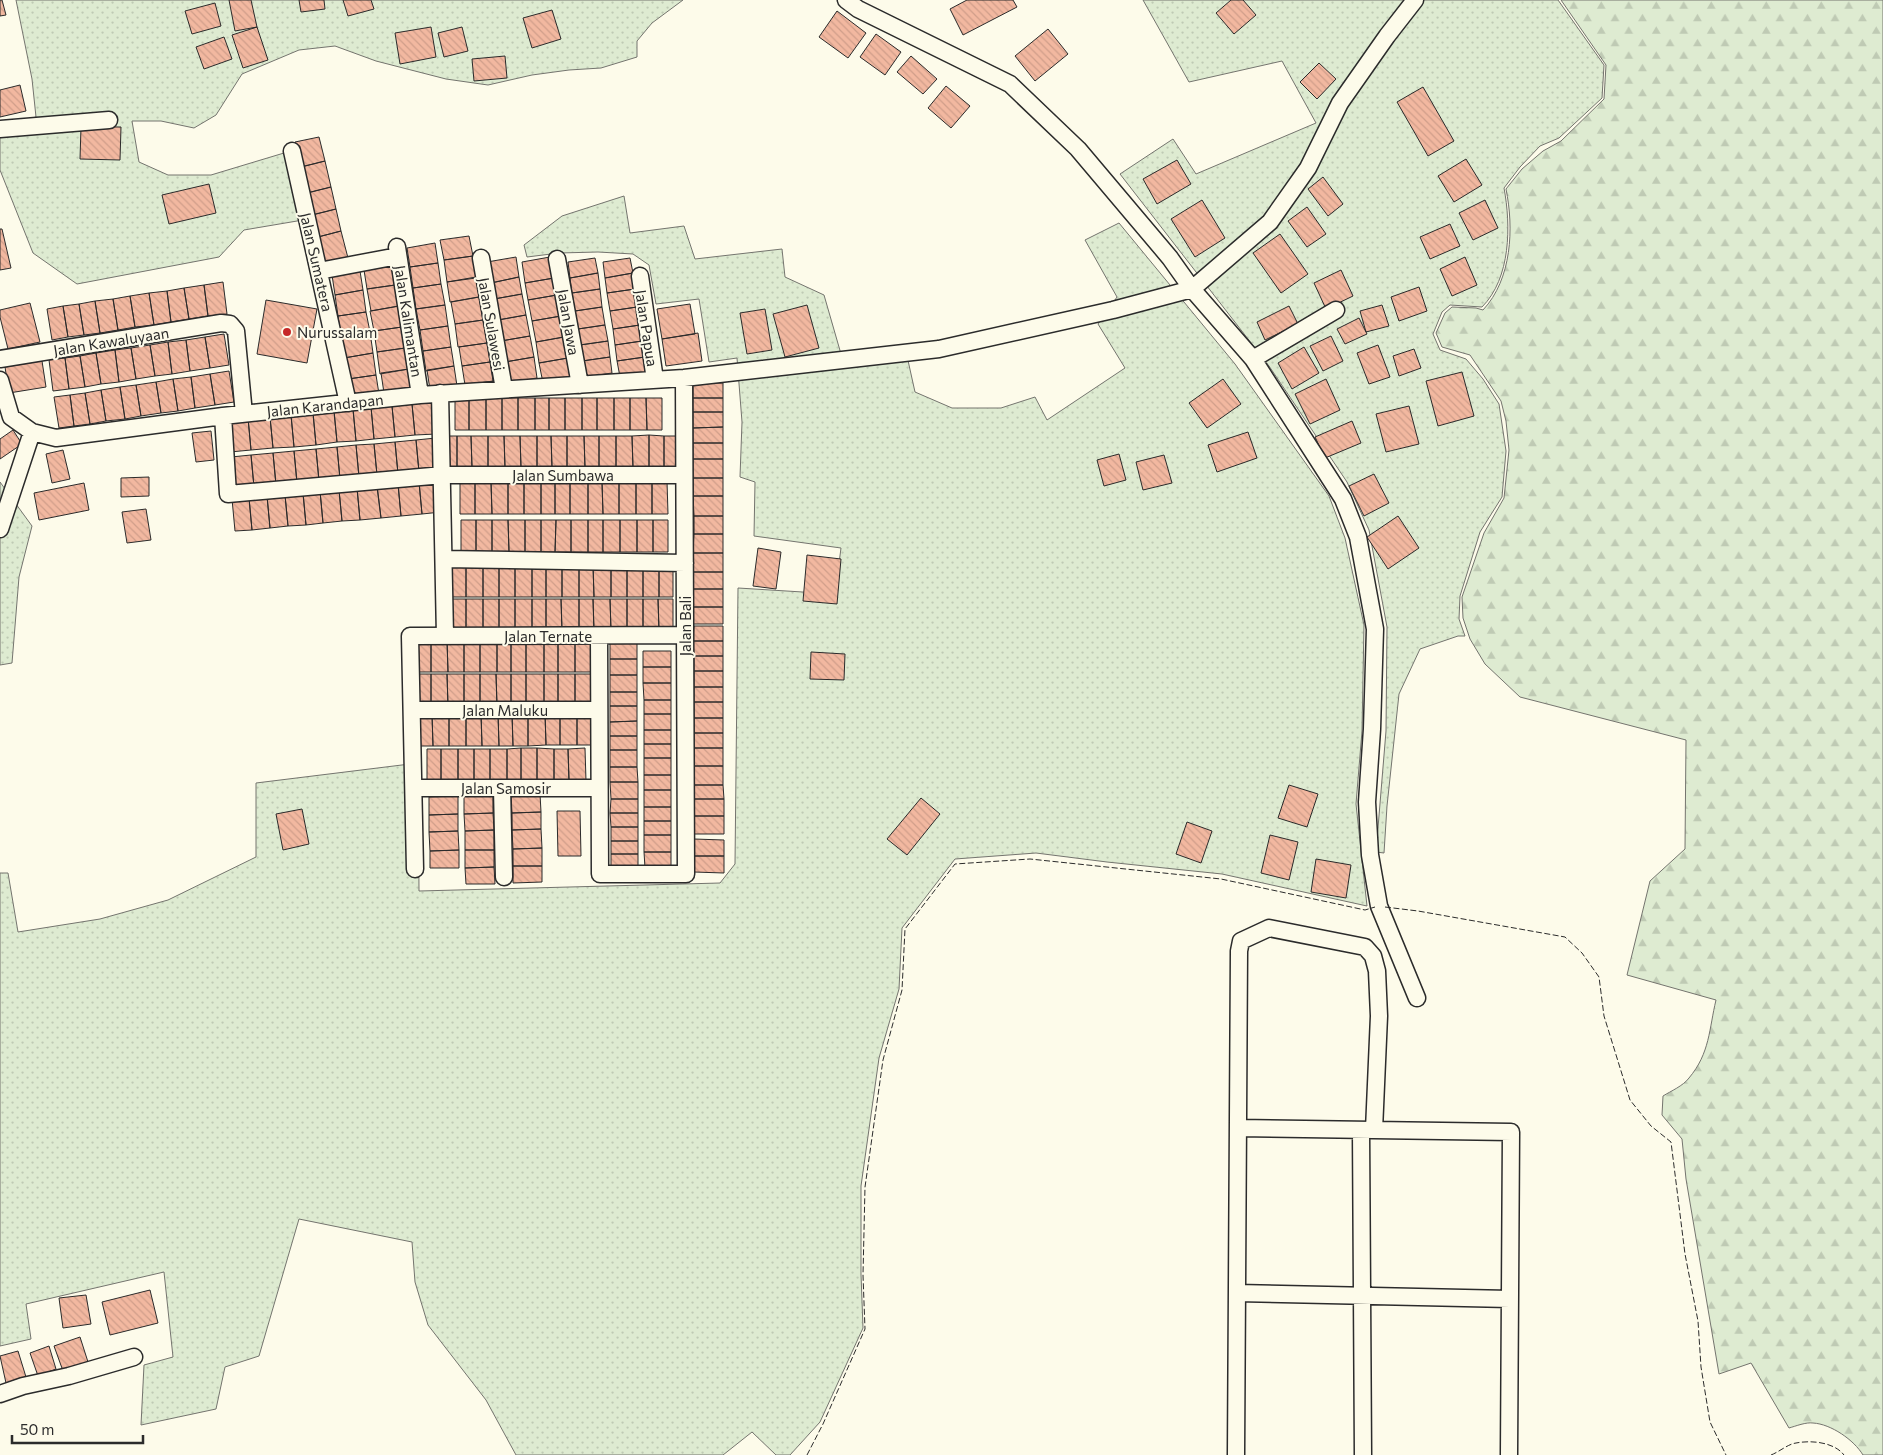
<svg xmlns="http://www.w3.org/2000/svg" width="1883" height="1455" font-family="Commissioner,sans-serif">
<style>
.grass{fill:url(#grass-dots);stroke:#74746e}
.forest{fill:url(#forest-firs);stroke:#74746e}
.building{fill:url(#building-back-hatch);stroke:#2b2b2b}
.lines{fill:none;stroke-linecap:round;stroke-linejoin:round}
.street-casing{stroke:#2b2b2b;stroke-width:19}
.street{stroke:#fdfbea;stroke-width:16}
.fence{stroke:#2b2b2b;stroke-width:1;stroke-dasharray:6 2.5;stroke-linecap:butt}
.poi-dot{fill:#c62828;stroke:#fdfbea;stroke-width:2}
.labels{text-anchor:middle;dominant-baseline:central;stroke-width:4;stroke-linejoin:round;paint-order:stroke}
.street-label{font-size:15px;fill:#2b2b2b;stroke:#fdfbea}
.poi-label{font-size:15px;fill:#2b2b2b;stroke:#fdfbea;text-anchor:start}
</style>
<defs>
<pattern id="grass-dots" width="8" height="8" patternUnits="userSpaceOnUse" patternTransform="scale(1.25)"><rect width="8" height="8" fill="#deebd1"/><path d="M2 2h.1M6 6h.1" fill="none" stroke="#bfcab4" stroke-width="1.8" stroke-linecap="round"/></pattern>
<pattern id="forest-firs" width="22" height="20" patternUnits="userSpaceOnUse" patternTransform="scale(1.25)"><rect width="22" height="20" fill="#deebd1"/><path d="M5 1l3.5 6h-7zM16 11l3.5 6h-7z" fill="#bfcab4"/></pattern>
<pattern id="building-back-hatch" width="6" height="6" patternUnits="userSpaceOnUse" patternTransform="scale(1.25)"><rect width="6" height="6" fill="#f2b8a0"/><path d="M-1 5l2 2M0 0l6 6M5-1l2 2" fill="none" stroke="#d09e8a"/></pattern>
</defs>
<rect width="100%" height="100%" fill="#fdfbea"/>
<path class="grass" d="M16,0H683L652,23L637,41V57L601,68L569,70L532,75L488,85L446,79L376,61L335,46L299,50L242,74L216,115L194,128L161,121H132L139,162L168,175H211L284,153L303,220L244,230L219,257L77,284L33,253L0,170V127L36,117L32,79Z
M1143,0H1558L1604,65L1602,98L1559,138L1540,146L1520,167L1504,188C1511,225 1511,278 1482,307L1450,305L1442,312L1433,334L1440,350L1466,359L1483,379L1499,404L1506,451L1502,497L1480,532L1460,596L1459,619L1465,636H1458L1420,649L1399,694L1387,806L1384,853L1376,852L1386,731L1387,627L1369,530L1347,482L1269,366L1120,174L1173,139L1196,174L1316,123L1282,61L1189,82Z
M624,196L630,233L684,226L695,259L782,249L785,277L824,295L841,354L905,347L915,392L952,408H1001L1035,397L1047,420L1125,368L1098,324L1117,297L1085,240L1119,223L1235,364L1329,496L1345,538L1364,625L1362,731L1356,804L1367,906L1222,874L1107,862L1036,853L955,859L902,928L899,989L879,1058L861,1186V1274L863,1328L820,1422L790,1455H776L752,1432L723,1455H516L486,1400L428,1325L415,1282L412,1242L299,1219L259,1356L225,1367L216,1409L141,1425L144,1365L173,1357L164,1272L26,1304L31,1339L0,1346V873H8L18,932L100,919L168,900L256,857V783L418,763L419,891L720,883L735,864L738,588L835,594L841,548L754,536L755,482L740,477L742,422L737,358L709,362L699,299L656,304L649,265L633,254L598,252L559,253L527,257L524,245L562,216Z
M0,482L32,526L19,577L12,663L0,665Z"/>
<path class="forest" d="M1561,0H1883V1455H1863C1854,1440 1831,1424 1813,1423C1806,1422 1796,1426 1789,1428L1751,1363L1719,1374L1686,1179L1682,1139L1662,1115L1663,1096C1671,1091 1683,1086 1689,1078C1710,1053 1709,1029 1716,1000L1627,975L1650,881L1685,849L1686,740L1520,697L1485,664L1470,639L1463,618L1462,597L1484,533L1504,498L1509,450L1506,421L1501,401L1470,355L1442,347L1436,333L1445,313L1452,307L1476,308L1483,310C1512,279 1514,228 1506,189L1522,169L1543,151L1561,141L1604,99L1606,65Z"/>
<path class="building" d="M0,0H2L6,15L0,16Z
M229,0H251L257,27L235,31Z
M299,0H324L325,9L301,12Z
M343,0H371L374,9L348,16Z
M967,0H1013L1017,7L963,35L950,9Z
M1231,0H1243L1256,15L1234,34L1216,13Z
M215,3L221,26L192,34L185,11Z
M552,10L561,39L532,48L523,18Z
M837,11L866,33L848,58L819,37Z
M257,27L268,60L243,68L232,35Z
M431,27L436,57L400,64L395,33Z
M462,27L468,51L444,57L438,33Z
M1048,29L1068,54L1035,81L1015,56Z
M876,34L901,52L885,75L860,57Z
M224,37L232,59L204,69L196,47Z
M505,56L507,78L474,81L472,59Z
M911,56L937,79L923,94L897,72Z
M1319,63L1336,79L1317,99L1300,82Z
M20,85L26,111L0,117V90Z
M946,86L970,106L951,128L928,108Z
M1423,87L1454,141L1428,156L1397,102Z
M81,127H121L120,160L80,159Z
M319,137L325,161L301,167L295,142Z
M1466,159L1482,185L1454,202L1438,176Z
M1177,160L1191,184L1157,204L1143,179Z
M325,161L331,187L307,193L301,167Z
M1323,177L1343,204L1328,216L1308,189Z
M209,184L216,213L169,224L162,195Z
M331,187L336,209L312,215L307,193Z
M1202,200L1225,238L1195,257L1171,219Z
M1485,200L1498,228L1473,240L1459,213Z
M1307,207L1326,234L1307,247L1288,221Z
M336,209L341,231L318,237L312,215Z
M1450,224L1460,246L1430,259L1420,237Z
M0,229H2L11,268L0,270Z
M341,231L348,258L324,264L318,237Z
M1280,234L1308,274L1281,293L1253,253Z
M469,236L473,256L444,260L440,240Z
M435,243L438,263L410,267L407,248Z
M473,256L476,278L447,282L444,260Z
M516,257L519,277L491,283L487,262Z
M550,257L554,278L525,283L522,262Z
M1465,257L1477,285L1452,296L1440,269Z
M595,258L598,273L570,278L568,262Z
M630,258L633,273L605,278L603,262Z
M438,263L441,284L413,288L410,267Z
M392,265L395,285L367,289L364,270Z
M1341,270L1353,296L1326,309L1314,283Z
M360,271L363,290L335,295L332,275Z
M598,273L600,289L572,293L570,278Z
M633,273L635,289L607,293L605,278Z
M476,277L479,297L450,302L447,282Z
M519,277L522,294L494,299L491,283Z
M554,278L557,295L528,300L525,283Z
M223,282L227,314L208,316L204,285Z
M441,284L445,305L416,309L413,288Z
M204,285L208,316L189,319L184,288Z
M395,285L399,306L371,311L367,289Z
M1419,287L1427,311L1399,321L1391,297Z
M184,288L189,319L171,322L167,291Z
M600,289L602,307L575,311L572,293Z
M635,289L637,307L610,311L607,293Z
M363,290L366,312L338,316L335,295Z
M167,291L171,322L154,325L149,293Z
M149,293L154,325L135,327L130,296Z
M522,294L526,315L498,320L494,299Z
M557,295L561,316L532,321L528,300Z
M130,296L135,327L118,330L113,299Z
M479,297L483,320L455,324L451,302Z
M113,299L118,330L100,333L95,301Z
M266,300L317,309L307,363L257,354Z
M95,301L100,333L84,335L79,304Z
M30,303L40,342L8,349L0,317V310Z
M79,304L84,335L68,337L63,306Z
M690,304L695,334L662,339L657,309Z
M445,305L448,326L420,330L416,309Z
M807,305L819,348L785,357L773,314Z
M1382,305L1389,326L1366,332L1360,311Z
M63,306L68,337L52,340L47,309Z
M399,306L402,327L374,331L370,311Z
M1289,306L1298,324L1265,340L1257,322Z
M602,307L605,325L578,329L575,311Z
M637,307L640,325L613,329L610,311Z
M765,309L772,350L747,354L740,313Z
M366,312L370,332L341,337L338,316Z
M526,315L530,336L501,341L498,320Z
M561,316L564,337L536,342L532,321Z
M1359,318L1367,334L1345,344L1337,329Z
M483,320L487,343L458,347L455,324Z
M605,325L608,341L580,345L578,329Z
M640,325L642,341L615,345L613,329Z
M448,326L451,347L423,351L420,330Z
M402,327L405,348L377,352L374,331Z
M370,332L373,353L344,358L341,337Z
M698,333L702,361L666,366L662,339Z
M224,334L229,365L210,368L205,337Z
M530,336L534,357L505,362L501,341Z
M1331,336L1343,361L1323,371L1310,346Z
M205,337L210,368L190,371L186,340Z
M564,337L568,358L539,363L536,342Z
M186,340L190,371L172,374L168,342Z
M608,341L610,357L582,361L580,345Z
M642,341L645,357L617,361L615,345Z
M168,342L172,374L155,376L150,345Z
M487,343L490,362L462,366L459,347Z
M150,345L155,376L136,379L131,348Z
M1378,345L1390,377L1369,384L1357,353Z
M451,347L454,366L426,371L423,351Z
M1304,347L1319,373L1292,389L1278,363Z
M131,348L136,379L119,382L115,350Z
M405,348L409,369L380,374L377,352Z
M1414,349L1421,368L1399,376L1393,356Z
M115,350L119,382L101,384L96,353Z
M96,353L101,384L85,387L80,356Z
M373,353L376,375L348,379L344,358Z
M80,356L85,387L69,389L65,358Z
M534,357L537,378L509,383L505,362Z
M610,357L612,373L585,377L582,361Z
M645,357L647,373L620,377L617,361Z
M65,358L69,389L53,391L49,360Z
M568,358L571,378L543,383L539,363Z
M42,361L46,387L9,393L5,367Z
M490,362L493,381L465,385L462,366Z
M454,366L457,386L430,390L427,370Z
M409,369L412,388L384,393L381,373Z
M229,371L234,402L215,405L210,374Z
M1462,372L1474,416L1438,426L1426,381Z
M210,374L215,405L195,408L191,377Z
M376,375L379,394L351,398L348,379Z
M191,377L195,408L178,411L173,379Z
M173,379L178,411L161,413L156,382Z
M1223,379L1241,404L1207,428L1189,403Z
M1326,379L1340,410L1310,424L1295,394Z
M156,382L161,413L141,416L136,385Z
M693,383H723V398H693Z
M136,385L141,416L125,419L120,387Z
M120,387L125,419L106,421L101,390Z
M101,390L106,421L90,424L85,393Z
M85,393L90,424L74,426L70,395Z
M70,395L74,426L59,428L54,397Z
M455,398H469V430H455Z
M469,398H486V430H469Z
M486,398H502V430H486Z
M502,398H518V430H502Z
M518,398H535V430H518Z
M535,398H549V430H535Z
M549,398H565V430H549Z
M565,398H582V430H565Z
M582,398H597V430H582Z
M597,398H614V430H597Z
M614,398H630V430H614Z
M630,398H646L647,430H630Z
M646,398H662V430H647Z
M693,398H723V412H693Z
M433,402L436,434L415,435L412,404Z
M412,404L415,435L395,437L392,406Z
M392,406L395,437L374,439L371,407Z
M1409,406L1419,444L1386,452L1376,414Z
M371,407L374,439L356,441L353,409Z
M353,409L356,441L337,442L334,411Z
M334,411L337,442L316,445L313,413Z
M693,412H723V427L693,428Z
M313,413L316,445L294,447L291,415Z
M291,415L294,447L273,448L270,417Z
M270,417L273,448L251,450L248,418Z
M248,418L251,450L230,452L227,420Z
M1352,421L1361,443L1325,458L1315,437Z
M723,427V443H693V428Z
M13,430L22,444L0,459V439Z
M211,431L214,460L196,462L192,433Z
M1248,432L1257,458L1217,472L1208,445Z
M649,435V468H633L632,436Z
M649,435L664,436V468H649Z
M445,436H457V468H445Z
M457,436H471L472,468H457Z
M471,436H488V468H472Z
M488,436H504L505,468H488Z
M504,436H520L521,468H505Z
M520,436H537V468H521Z
M537,436H551L552,468H537Z
M551,436H567V468H552Z
M567,436H584L585,468H567Z
M584,436H599V468H585Z
M599,436H616V468H599Z
M616,436H632L633,468H616Z
M664,436H679L680,468H664Z
M436,438L439,470L419,472L416,440Z
M416,440L419,472L398,474L395,442Z
M395,442L398,474L377,475L374,444Z
M693,443H723V459H693Z
M374,444L377,475L359,477L356,445Z
M356,445L359,477L340,479L337,447Z
M337,447L340,479L319,481L316,449Z
M316,449L319,481L297,483L294,451Z
M63,450L70,479L52,483L46,454Z
M294,451L297,483L276,485L273,453Z
M273,453L276,485L254,487L251,455Z
M1119,454L1126,480L1104,486L1097,460Z
M251,455L254,487L234,488L231,457Z
M1164,455L1172,483L1143,490L1136,462Z
M693,459H723V478H693Z
M1374,474L1389,503L1364,516L1349,486Z
M149,477V496L121,497V478Z
M693,478H723V496H693Z
M438,480L441,512L422,514L419,482Z
M636,481V514H619V482Z
M636,481L652,482V514H636Z
M667,481L668,514H652V482Z
M419,482L422,514L401,516L398,484Z
M460,482H475V514H460Z
M475,482H491L492,514H475Z
M491,482H508V514H492Z
M508,482H524V514H508Z
M524,482H541V514H524Z
M541,482H555V514H541Z
M555,482H570V514H555Z
M570,482H588V514H570Z
M588,482H602L603,514H588Z
M602,482H619V514H603Z
M84,483L89,510L39,520L34,493Z
M398,484L401,516L381,518L377,486Z
M377,486L381,518L360,520L357,488Z
M357,488L360,520L342,521L339,490Z
M339,490L342,521L323,523L320,491Z
M320,491L323,523L306,525L303,493Z
M303,493L306,525L288,526L285,495Z
M285,495L288,526L270,528L267,496Z
M267,496L270,528L252,530L249,498Z
M693,496H723V516H694Z
M249,498L252,530L235,531L232,499Z
M146,509L151,540L127,543L122,512Z
M694,516H723V534H694Z
M1398,516L1419,548L1388,569L1367,537Z
M461,520H476V552H461Z
M476,520H492V552H476Z
M492,520H508L509,552H492Z
M508,520H525V552H509Z
M525,520H541V552H525Z
M541,520H556L555,552H541Z
M556,520H571V552H555Z
M571,520H588V552H571Z
M588,520H603V552H588Z
M603,520H620V552H603Z
M620,520H637V552H620Z
M637,520H653V552H637Z
M653,520H668V552H653Z
M694,534H723V553H693Z
M758,548L781,552L776,589L753,586Z
M693,553H723V572H693Z
M807,555L841,559L837,604L803,601Z
M452,565H466V597H452Z
M466,565H483V597H466Z
M483,565H499V597H483Z
M499,565H515V597H499Z
M515,565H532V597H515Z
M532,565H546V597H532Z
M546,565H562V597H546Z
M562,565H579V597H562Z
M579,565H593L594,597H579Z
M593,565H611V597H594Z
M611,565H627V597H611Z
M627,565H643V597H627Z
M643,565H659V597H643Z
M659,565H673V597H659Z
M693,572H723V589H693Z
M693,589H723V607H693Z
M451,599H466V632H452Z
M466,599H483V632H466Z
M483,599H499V632H483Z
M499,599H515V631L499,632Z
M515,599H532V631H515Z
M532,599H546V632L532,631Z
M546,599H561L562,631L546,632Z
M561,599H579V631H562Z
M579,599H593L594,631H579Z
M593,599H610L611,631H594Z
M610,599H627V631H611Z
M627,599H643V631H627Z
M643,599H658L659,631H643Z
M658,599H673V631H659Z
M693,607H723V624H693Z
M694,626H723V641H693Z
M416,640H431V672H417Z
M431,640H447L448,672H431Z
M447,640H464V672H448Z
M464,640H480V672H464Z
M480,640H497V672H480Z
M497,640H511V672H497Z
M511,640H526V672H511Z
M526,640H544V672H526Z
M544,640H558V672H544Z
M558,640H575V672H558Z
M575,640H591V672H575Z
M693,641H723V656H694Z
M610,643H637V659H610Z
M643,651H671V667H643Z
M811,652L845,654L844,680L810,679Z
M694,656H723V671H694Z
M610,659H637V675H610Z
M643,667H671V683H643Z
M694,671H723V687H694Z
M416,674H431V706H416Z
M431,674H447L448,706H431Z
M447,674H464V706H448Z
M464,674H480V706H464Z
M480,674H496L497,706H480Z
M496,674H511V706H497Z
M511,674H526V706H511Z
M526,674H544V706H526Z
M544,674H558V706H544Z
M558,674H575V706H558Z
M575,674H591V706H575Z
M610,675H637V692H610Z
M643,683H671V700H644Z
M694,687H723V702H694Z
M610,692H637V706H610Z
M644,700H671V714H644Z
M694,702H723V718H694Z
M610,706H637V721L610,722Z
M466,713V746H449V714Z
M466,713H481L482,746H466Z
M481,713H498L499,746H482Z
M498,713H512L513,746H499Z
M512,713H528V746H513Z
M528,713H545L546,745L528,746Z
M545,713H560V745H546Z
M560,713H577V745H560Z
M577,713H593V745H577Z
M418,714H432L433,746H418Z
M432,714H449V746H433Z
M644,714H671V730H644Z
M694,718H723V733H694Z
M637,721V736H610V722Z
M644,730H671V744H644Z
M694,733H723V748H693Z
M610,736H637V750H610Z
M644,744H671V758H644Z
M521,748V781H507V749Z
M521,748H537V781H521Z
M537,748L554,749V781H537Z
M585,748L586,781H569L568,749Z
M693,748H723V766H694Z
M427,749H441V781H427Z
M441,749H458V781H441Z
M458,749H474V781H458Z
M474,749H490V781H474Z
M490,749H507V781H490Z
M554,749H568L569,781H554Z
M610,750H637V767H610Z
M644,758H671V775H644Z
M694,766H723V785H694Z
M610,767H637L638,782H610Z
M644,775H671V790H644Z
M610,782H638V799H611Z
M694,785H723L724,799H694Z
M1289,785L1318,794L1307,827L1278,818Z
M644,790H671V807H644Z
M540,794L541,812L512,813L511,795Z
M458,796V814L429,815V797Z
M464,796H493V813L464,814Z
M921,798L940,814L907,855L887,839Z
M611,799H638V813H610Z
M694,799H724V816H694Z
M644,807H671V821H644Z
M302,809L309,844L283,850L276,814Z
M557,811H580L581,856H558Z
M541,812V829L512,830V813Z
M493,813L494,830L465,831L464,814Z
M610,813H638V827H611Z
M458,814V831L429,832V815Z
M694,816H724V834H694Z
M644,821H671V835H644Z
M1187,822L1212,831L1201,863L1176,854Z
M611,827H638V841H611Z
M541,829L542,848L513,849L512,830Z
M494,830V850H465V831Z
M458,831L459,850L430,851L429,832Z
M644,835H671V852H644Z
M1270,835L1298,842L1289,880L1261,873Z
M694,839L724,840V856H694Z
M611,841H638V854H611Z
M542,848V866H513V849Z
M459,850V868H430V851Z
M465,850H494V867L465,868Z
M644,852H671V868H645Z
M611,854H638V867H611Z
M694,856H724V873L694,872Z
M1316,859L1351,865L1346,898L1311,892Z
M513,866H542V882L513,883Z
M494,867L495,884H466L465,868Z
M150,1290L158,1323L110,1335L102,1302Z
M86,1295L91,1324L63,1328L59,1298Z
M80,1337L88,1362L63,1371L54,1346Z
M49,1346L56,1369L38,1376L30,1353Z
M18,1351L26,1377L6,1383L0,1356Z"/>
<g class="lines">
<g class="street-casing">
<path id="street" d="M846,0L858,9L1010,84L1078,149L1170,258L1192,289L1270,222L1308,168L1340,103L1387,36L1415,0
M0,129L109,120
M292,151L348,403
M397,247L420,395
M481,258L504,389
M557,259L580,385
M319,271L398,256
M640,276L655,380
M0,359L221,323L230,324L236,331L244,414
M1253,359L1336,310
M0,380L11,417L32,432L56,438L223,416L420,395L684,378L939,349L1113,310L1192,289L1253,359L1343,499L1358,537L1375,629L1372,729L1367,802L1370,855L1379,906L1417,998
M440,393L445,636
M223,416L228,494L443,475H684
M0,529L32,432
M444,559L685,563
M599,636L600,874H686L684,378
M412,710H599
M414,788H599
M502,788L504,877
M415,869L410,636L685,635
M1238,1128L1511,1132L1509,1455
M1361,1130L1363,1455
M1237,1293L1510,1299
M0,1394L23,1386L69,1376L134,1357
M1236,1455L1239,951L1241,941L1269,928L1365,947L1373,956L1377,971L1379,1016L1374,1130"/>
</g>
<use href="#street" class="street"/>
<path class="fence" d="M1385,907L1418,911L1565,937L1582,953L1599,977L1604,1016L1630,1100L1651,1126L1671,1142L1685,1254L1698,1321L1701,1367L1710,1422L1726,1455
M807,1455L823,1424L865,1329L863,1275L865,1187L883,1060L902,990L905,929L955,864L1030,859L1221,879L1365,910L1375,907
M1771,1455C1779,1452 1788,1444 1796,1443C1811,1440 1834,1442 1844,1455"/>
</g>
<circle class="poi-dot" cx="287" cy="332" r="5"/>
<g class="labels">
<g class="street-label">
<text transform="translate(317 262) rotate(77)">Jalan Sumatera</text>
<text transform="translate(409 321) rotate(81)">Jalan Kalimantan</text>
<text transform="translate(569 322) rotate(80)">Jalan Jawa</text>
<text transform="translate(492 324) rotate(80)">Jalan Sulawesi</text>
<text transform="translate(647 328) rotate(81)">Jalan Papua</text>
<text transform="translate(111 341) rotate(-9)">Jalan Kawaluyaan</text>
<text transform="translate(325 405) rotate(-6)">Jalan Karandapan</text>
<text x="563" y="475">Jalan Sumbawa</text>
<text transform="translate(685 626) rotate(-90)">Jalan Bali</text>
<text x="548" y="636">Jalan Ternate</text>
<text x="505" y="710">Jalan Maluku</text>
<text x="506" y="788">Jalan Samosir</text>
</g>
<g class="poi-label">
<text x="297" y="332">Nurussalam</text>
</g>
</g>
<path d="M12 1435v8h131v-8" fill="none" stroke="#2b2b2b" stroke-width="2.5"/>
<text x="20" y="1435" font-size="15" fill="#2b2b2b" stroke="#fdfbea" stroke-width="4" paint-order="stroke">50 m</text>
</svg>
